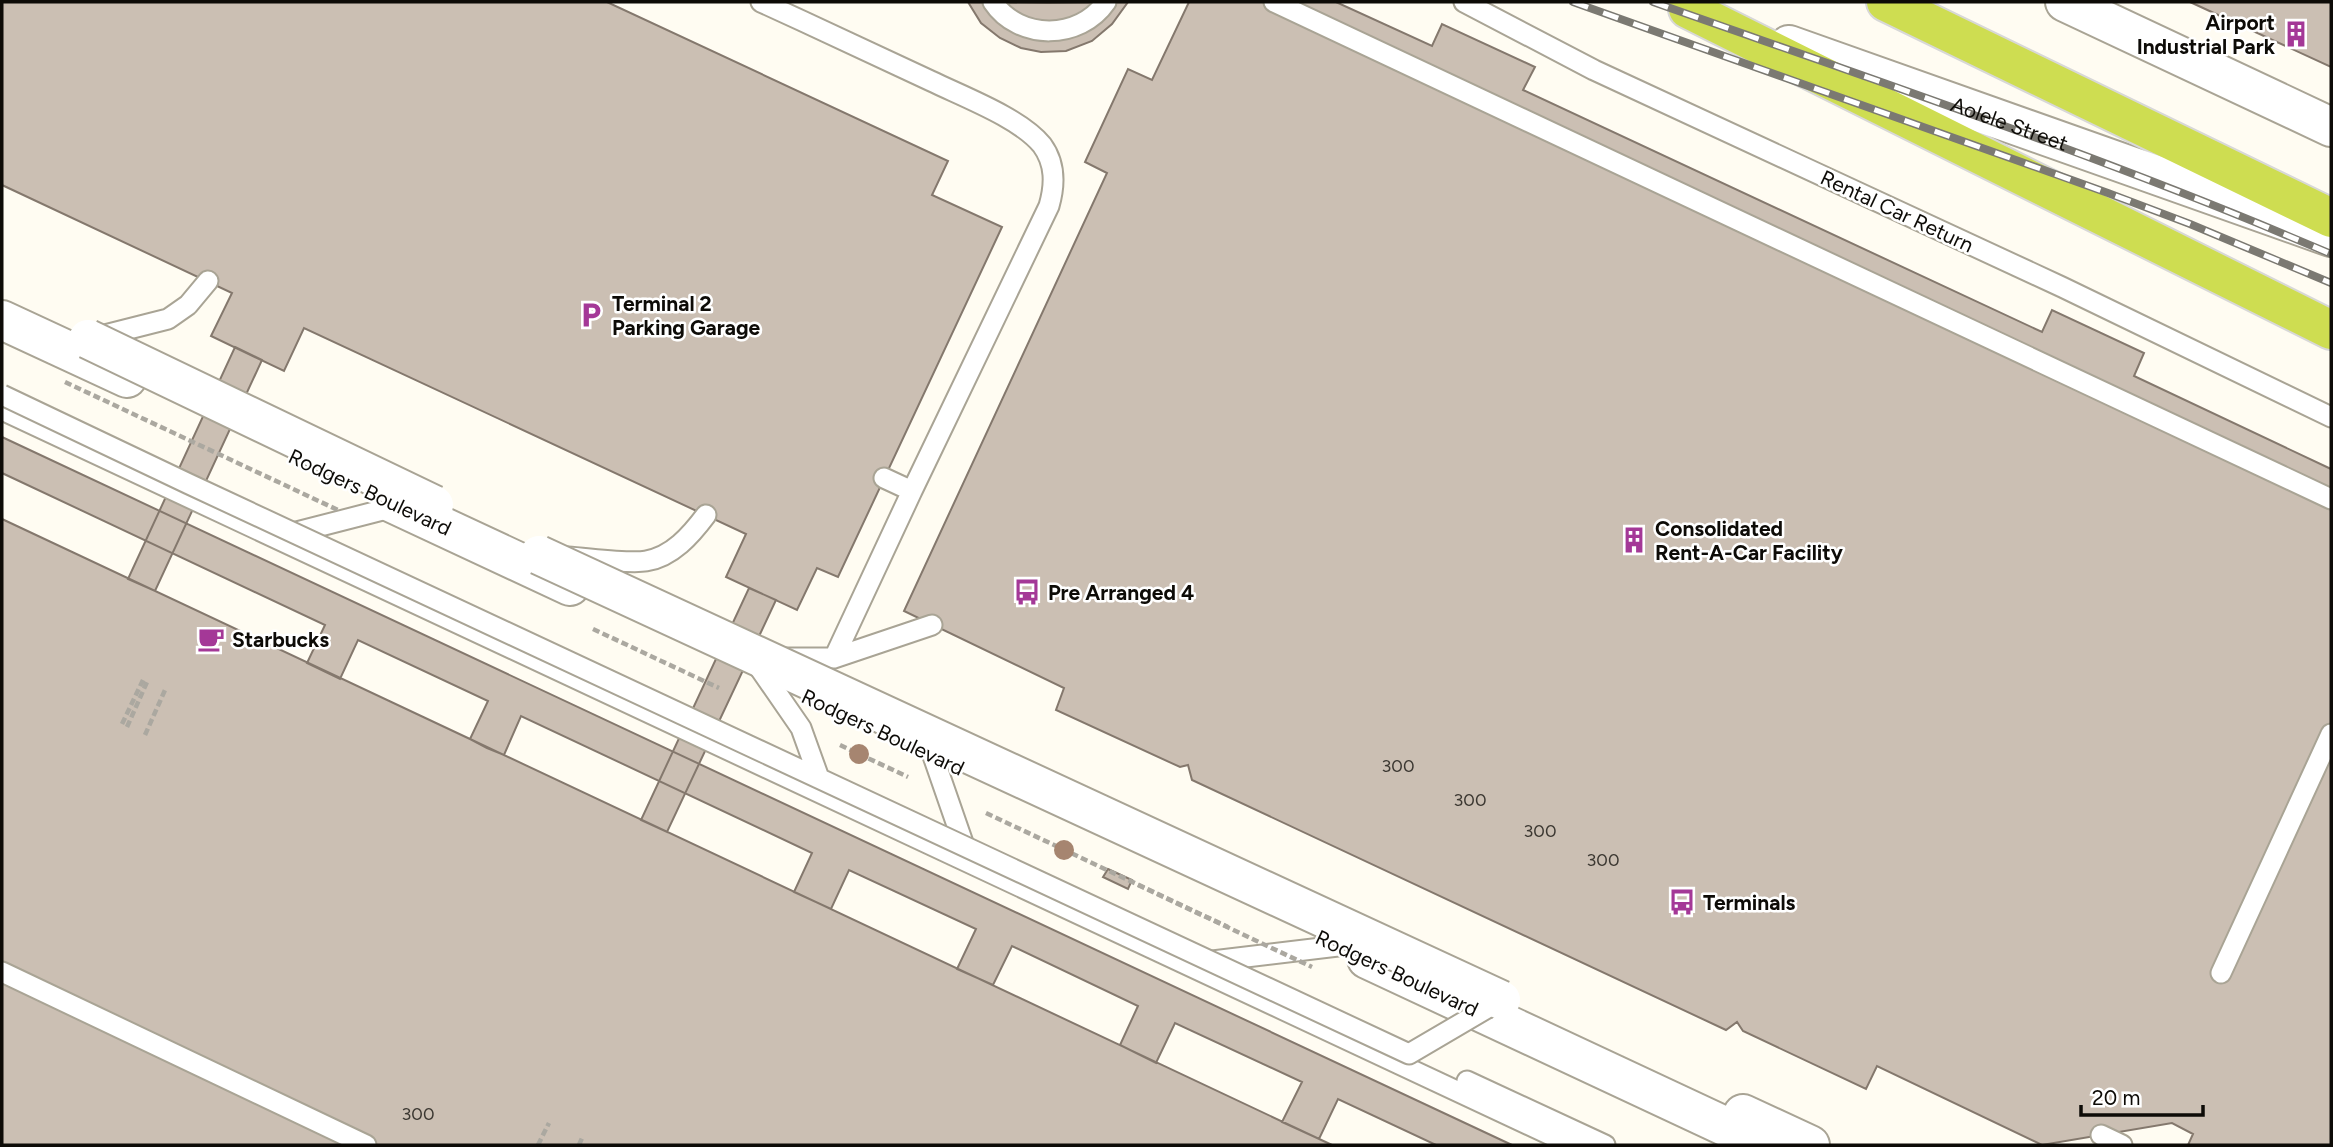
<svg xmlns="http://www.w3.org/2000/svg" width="2333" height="1147" font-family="Figtree,sans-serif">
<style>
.building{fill:#cbbfb3;stroke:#84786d;stroke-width:2}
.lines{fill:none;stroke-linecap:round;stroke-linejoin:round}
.service-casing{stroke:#a9a495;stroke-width:23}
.minor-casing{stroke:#a9a495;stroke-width:42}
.motorway-casing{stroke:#d8d8d7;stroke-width:42}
.path{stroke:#aba8a0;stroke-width:4.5;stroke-dasharray:7 3.5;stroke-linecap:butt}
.service{stroke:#fff;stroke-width:19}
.minor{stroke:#fff;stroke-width:38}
.motorway{stroke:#cedd51;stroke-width:38}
.rail-casing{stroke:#7b7972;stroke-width:8}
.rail{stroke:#fff;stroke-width:5;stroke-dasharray:16;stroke-linecap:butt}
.service-bridge-casing{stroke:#a9a495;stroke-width:23;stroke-linecap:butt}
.minor-bridge-casing{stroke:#a9a495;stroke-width:42;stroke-linecap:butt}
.path-bridge{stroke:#aba8a0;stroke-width:4.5;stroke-dasharray:7 3.5;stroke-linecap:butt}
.service-bridge{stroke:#fff;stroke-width:19}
.minor-bridge{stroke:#fff;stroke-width:38}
.tree{fill:#a68570}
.labels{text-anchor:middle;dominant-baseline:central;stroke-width:5;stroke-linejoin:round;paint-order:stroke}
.number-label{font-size:18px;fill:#3c3832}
.poi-label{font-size:21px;font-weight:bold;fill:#0d0b07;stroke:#fff;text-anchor:start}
.street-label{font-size:21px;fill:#0d0b07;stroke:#fff}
</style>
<rect width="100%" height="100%" fill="#fffcf2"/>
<path class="building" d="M2,2H607L948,161L932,195L1002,227L838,577L817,568L797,610L726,577L746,534L304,328L284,371L211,336L232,293L2,185Z
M968,2L1048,3L1128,2L1112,24L1092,41L1066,51L1041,52L1021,48L1000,38L981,23Z
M1189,2H1336L1432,46L1442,24L1535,67L1523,90L2042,332L2052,310L2144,353L2134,376L2331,469V1145H2188L2193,1134L2172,1123L2042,1145L1877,1066L1866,1089L1743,1031L1737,1022L1726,1030L1192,780L1188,765L1180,767L1056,710L1064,688L904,611L1107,173L1085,162L1128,69L1152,80Z
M2190,2H2331V67Z
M235,347L262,360L155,591L128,579Z
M2,437L1512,1145H1436L1338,1099L1319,1139L1282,1122L1302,1082L1175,1023L1156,1063L1120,1045L1138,1006L1012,946L993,985L957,969L976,929L849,870L831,909L794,892L812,853L521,716L504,755L487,748L470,739L488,701L358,640L340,679L307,663L325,625L2,473Z
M2,519L470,739L1332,1145H2Z
M749,588L776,600L667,832L641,820Z
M1108,869L1132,880L1128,889L1103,877Z"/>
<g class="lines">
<g class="service-casing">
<path id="service" d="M761,2C818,28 875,55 931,81C964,97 1020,118 1042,145C1056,164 1055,185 1049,206L912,491L884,478
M993,2C1019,41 1080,40 1106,2
M1274,2L2331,499
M1464,2L1594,70L2062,287L2331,417
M93,338L168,319L188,305L208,281
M2,410L1572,1145
M285,535L398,506
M568,557C587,558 629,564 646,561C672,557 691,535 706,515
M783,658H834L932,625
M834,658L912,491
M933,756L968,857
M1204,962L1338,946
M2,972L366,1145
M2221,973L2331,734
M1467,1081L1605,1145
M2101,1135L2122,1145"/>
</g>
<g class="minor-casing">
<g id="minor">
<path d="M2065,2L2331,127"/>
<path id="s1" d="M1789,45L2331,237"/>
<path d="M2,320L127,378"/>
<path d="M390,502L570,586"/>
<path d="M1367,959L1765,1145"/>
<path d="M1743,1114L1810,1145"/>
</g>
</g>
<g class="motorway-casing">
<path id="motorway" d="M1886,2L2331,218
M1688,9L2331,330"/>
</g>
<path class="path" d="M122,724L143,680
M127,727L147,682
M145,735L165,690
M840,745L908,777
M986,813L1228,927
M538,1145L549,1123
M579,1145L582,1138"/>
<use href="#service" class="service"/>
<use href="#minor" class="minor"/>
<use href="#motorway" class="motorway"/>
<g class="rail-casing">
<path id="rail" d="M1573,2L2108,193L2190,224L2331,283
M1653,2C1880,82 2110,159 2331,254"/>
</g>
<use href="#rail" class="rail"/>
<g class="service-bridge-casing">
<path id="service-bridge" d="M2,395L189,484L1409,1054L1501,1000
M756,663L801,728L819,778"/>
</g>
<g class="minor-bridge-casing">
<path id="minor-bridge" d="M88,339L434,505
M539,555L1501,1000"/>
</g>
<path class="path-bridge" d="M65,382L340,511
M593,629L719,688
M1138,885L1312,967"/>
<use href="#service-bridge" class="service-bridge"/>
<use href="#minor-bridge" class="minor-bridge"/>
</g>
<g class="tree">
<circle cx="859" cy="754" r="10"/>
<circle cx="1064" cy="850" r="10"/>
</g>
<defs>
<g id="building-bare" transform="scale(2.1)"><path d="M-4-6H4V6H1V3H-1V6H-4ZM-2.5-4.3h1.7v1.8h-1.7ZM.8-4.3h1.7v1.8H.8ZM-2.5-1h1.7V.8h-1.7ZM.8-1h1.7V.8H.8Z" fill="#a43897" stroke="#fff" stroke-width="2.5" paint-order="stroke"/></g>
<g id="parking-bare" transform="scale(2.1)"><path d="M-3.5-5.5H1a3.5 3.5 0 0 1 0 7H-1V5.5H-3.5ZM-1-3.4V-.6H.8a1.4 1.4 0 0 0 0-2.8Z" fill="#a43897" stroke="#fff" stroke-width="2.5" paint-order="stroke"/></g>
<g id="bus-bare" transform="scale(2.1)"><path d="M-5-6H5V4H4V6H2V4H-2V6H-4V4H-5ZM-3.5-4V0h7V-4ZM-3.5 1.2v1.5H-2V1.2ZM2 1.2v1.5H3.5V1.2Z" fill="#a43897" stroke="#fff" stroke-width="2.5" paint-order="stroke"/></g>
<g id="cafe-bare" transform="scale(2.1)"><path d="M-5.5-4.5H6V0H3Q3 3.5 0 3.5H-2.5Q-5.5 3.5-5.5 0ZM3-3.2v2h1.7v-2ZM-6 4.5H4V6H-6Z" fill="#a43897" stroke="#fff" stroke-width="2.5" paint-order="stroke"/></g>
</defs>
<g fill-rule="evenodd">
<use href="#building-bare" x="2296" y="34"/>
<use href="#parking-bare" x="591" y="315"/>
<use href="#building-bare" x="1634" y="540"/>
<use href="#bus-bare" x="1027" y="592"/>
<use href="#cafe-bare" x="211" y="639"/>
<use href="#bus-bare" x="1682" y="902"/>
</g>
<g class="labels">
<g class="number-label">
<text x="1398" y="766">300</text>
<text x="1470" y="800">300</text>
<text x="1540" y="831">300</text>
<text x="1603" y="860">300</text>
<text x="418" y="1114">300</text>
</g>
<g class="poi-label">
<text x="2275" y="22" text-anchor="end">Airport<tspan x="2275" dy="24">Industrial Park</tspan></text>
<text x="612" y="303">Terminal 2<tspan x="612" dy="24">Parking Garage</tspan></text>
<text x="1655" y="528">Consolidated<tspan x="1655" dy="24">Rent-A-Car Facility</tspan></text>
<text x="1048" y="592">Pre Arranged 4</text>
<text x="232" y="639">Starbucks</text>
<text x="1703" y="902">Terminals</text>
</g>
<g class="street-label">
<text stroke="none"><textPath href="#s1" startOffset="234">Aolele Street</textPath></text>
<text transform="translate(1897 211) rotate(25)">Rental Car Return</text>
<text transform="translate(370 492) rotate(25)">Rodgers Boulevard</text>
<text transform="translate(883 732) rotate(25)">Rodgers Boulevard</text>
<text transform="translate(1397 973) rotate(25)">Rodgers Boulevard</text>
</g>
</g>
<rect width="2333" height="1147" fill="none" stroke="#0d0b07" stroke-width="7"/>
<path d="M2081 1105v10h122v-10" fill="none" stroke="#0d0b07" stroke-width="3.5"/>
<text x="2092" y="1105" font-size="21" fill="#0d0b07" stroke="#ffffff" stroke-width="5" paint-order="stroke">20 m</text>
</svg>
